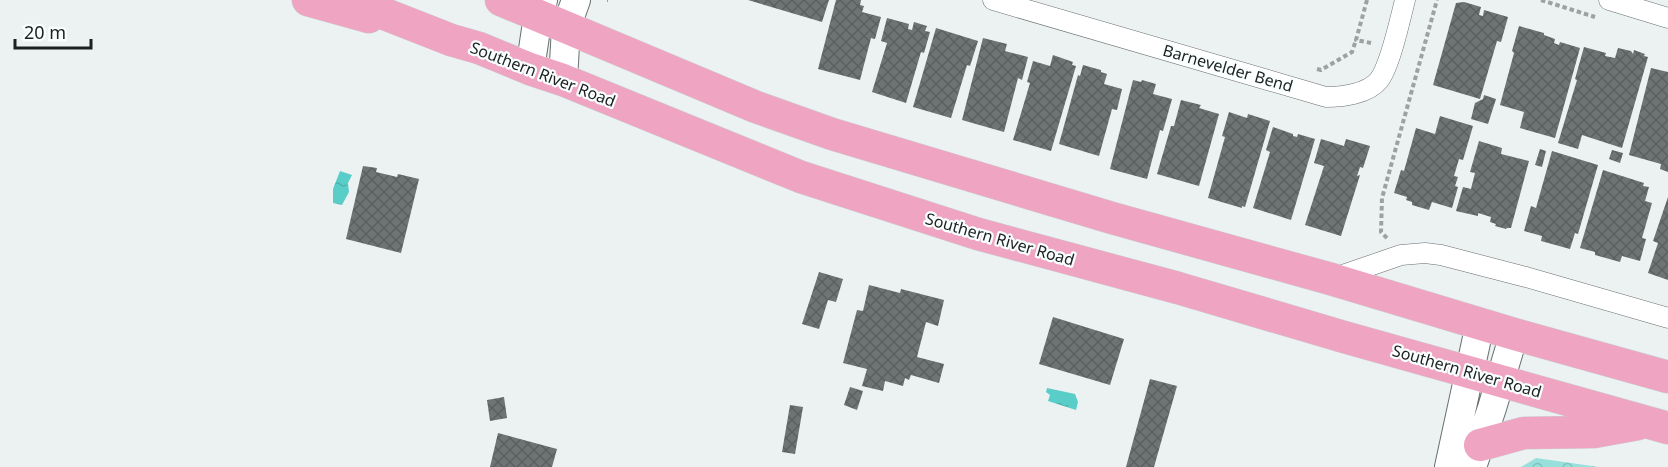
<svg xmlns="http://www.w3.org/2000/svg" width="1668" height="467" font-family="'Noto Sans',sans-serif">
<style>
.park{fill:url(#park-crowns)}
.water{fill:url(#water-ripples)}
.building{fill:url(#building-cross-hatch)}
.lines{fill:none;stroke-linecap:round;stroke-linejoin:round}
.street-casing{stroke:#696f6f;stroke-width:21}
.secondary-casing{stroke:#696f6f;stroke-width:30}
.primary-casing{stroke:#cdcece;stroke-width:33}
.path{stroke:#9ca2a1;stroke-width:4;stroke-dasharray:4.5 3;stroke-linecap:butt}
.street{stroke:#fff;stroke-width:20}
.secondary{stroke:#fff;stroke-width:28}
.primary{stroke:#efa4c1;stroke-width:32}
.labels{text-anchor:middle;dominant-baseline:central;stroke-width:4.5;stroke-linejoin:round;paint-order:stroke}
.street-label{font-size:16px;fill:#1d201f;stroke:#f9ffff}
</style>
<defs>
<pattern id="park-crowns" width="20" height="18" patternUnits="userSpaceOnUse" patternTransform="scale(1.5)"><rect width="20" height="18" fill="#97e0dc"/><path d="M2 6a3 3 0 1 1 6 0M12 15a3 3 0 1 1 6 0" fill="none" stroke="#82c0bc"/></pattern>
<pattern id="water-ripples" width="26" height="14" patternUnits="userSpaceOnUse" patternTransform="scale(1.5)"><rect width="26" height="14" fill="#59cdc8"/><path d="M2 4q2-2 4 0t4 0M15 11q2-2 4 0t4 0" fill="none" stroke="#4db0ab"/></pattern>
<pattern id="building-cross-hatch" width="8" height="8" patternUnits="userSpaceOnUse" patternTransform="scale(1.5)"><rect width="8" height="8" fill="#6e7474"/><path d="M0 0l8 8M0 8l8-8" fill="none" stroke="#5a5f5f"/></pattern>
</defs>
<rect width="100%" height="100%" fill="#ebf2f1"/>
<path class="park" d="M1536,458L1599,467H1521Z"/>
<path class="water" d="M340,171L352,175L348,183L349,192L342,205L333,203V189Z
M1047,388L1075,394L1078,402L1076,410L1048,401L1050,395L1046,392Z"/>
<path class="building" d="M748,0H829L822,22Z
M836,0H861L860,5L864,6L862,12L881,17L875,39L871,38L860,80L818,69Z
M1464,2L1481,7L1479,15L1483,16L1484,10L1508,17L1501,42L1497,41L1480,99L1433,85L1456,3Z
M887,18L909,24L908,29L912,30L914,22L927,26L925,31L930,32L924,53L921,52L906,103L872,92L887,43L881,41Z
M1519,26L1544,33V35L1555,39L1554,43L1559,45L1560,42L1580,48L1555,138L1520,128L1524,112L1500,105L1514,53L1512,51Z
M936,28L978,41L970,66L967,65L951,118L913,107Z
M983,38L1007,44L1005,51L1028,57L1022,80L1018,78L1004,132L962,120Z
M1584,47L1606,53L1605,56L1615,58L1618,48L1631,51L1633,54L1634,50L1645,54L1644,56L1648,57L1622,148L1582,135L1578,149L1558,143L1577,80L1575,79Z
M1053,55L1073,62L1072,65L1076,66L1051,151L1013,140L1030,83L1027,82L1033,61L1050,66Z
M1083,65L1101,70V72L1107,74L1104,84L1122,89L1117,110L1112,109L1099,156L1059,144L1078,75L1080,76Z
M1651,68L1668,72V172L1660,169L1661,164L1629,155Z
M1133,80L1141,82L1142,80L1156,84L1153,94L1172,99L1163,131L1160,130L1147,179L1110,169Z
M1484,95L1496,99L1488,124L1471,119L1475,103L1483,99Z
M1181,100L1201,105L1199,108L1219,114L1199,186L1157,174L1171,126H1174Z
M1229,112L1247,118L1248,114L1270,121L1245,207L1242,206V208L1208,198L1225,137L1222,136Z
M1440,116L1473,126L1463,160L1459,159L1454,176L1458,177L1455,186L1458,187L1452,208L1432,202L1429,210L1412,205V202L1406,200L1407,197L1394,193L1401,170L1404,171L1416,128L1435,134Z
M1273,127L1293,134V136L1297,137L1298,134L1315,139L1291,220L1253,208L1270,152L1266,150Z
M1321,139L1344,146L1346,139L1370,146L1363,168L1360,167L1357,176L1360,175L1341,236L1305,225L1324,166L1314,163Z
M1479,141L1502,148L1501,154L1529,161L1511,228H1507L1506,229L1495,226L1496,224L1490,222L1491,217L1478,213V216L1456,211L1463,187L1471,189L1475,173L1470,172Z
M1540,149L1546,151L1542,167L1535,165Z
M1612,150L1623,153L1620,163L1609,159Z
M1552,151L1598,165L1578,234L1575,233L1570,249L1541,241L1542,236L1524,231L1531,206L1536,208Z
M363,166L377,168L376,172L397,177L398,174L419,179L401,253L346,239Z
M1603,170L1644,183L1643,186L1649,187L1645,201L1652,203L1642,238L1646,239L1640,261L1622,256L1620,262L1595,255V252L1580,248Z
M1668,197V280L1648,273L1658,243L1653,241Z
M819,272L843,279L836,302L828,300L819,329L802,324Z
M869,285L900,293L901,289L944,300L938,326L926,322L917,357L944,364L939,383L911,375L909,380L905,378L903,386L885,381L883,391L862,386L867,369L843,363L857,310L863,311Z
M1053,317L1124,339L1110,385L1039,364Z
M1150,379L1177,386L1154,467H1126Z
M850,387L863,391L857,410L844,405Z
M504,397L507,418L490,421L487,400Z
M790,405L803,407L795,454L782,452Z
M498,433L557,449L552,467H490Z"/>
<g class="lines">
<g class="street-casing">
<path id="street" d="M993,0L1326,97C1342,97 1368,94 1379,80C1390,66 1400,20 1405,0
M1609,0L1668,18
M1334,278L1401,255L1425,253L1441,255L1526,277L1668,318"/>
</g>
<g class="secondary-casing">
<path id="secondary" d="M530,69L538,16L543,0
M563,80L566,28L576,0
M1449,467L1480,324
M1472,467L1492,408L1514,334"/>
</g>
<g class="primary-casing">
<path id="primary" d="M308,0L369,17
M349,0L451,40L479,48L530,69L563,80L801,177L978,234L1178,288L1344,337L1668,428
M501,0L756,107L832,134L1112,218L1331,279L1514,334L1668,377
M1480,445L1524,433L1594,432L1638,424"/>
</g>
<path class="path" d="M607,0H608
M1367,0L1356,40L1371,43
M1541,0L1595,17
M1317,69L1321,70L1352,52L1356,40
M1387,238L1381,232L1382,198L1437,0"/>
<use href="#street" class="street"/>
<use href="#secondary" class="secondary"/>
<use href="#primary" class="primary"/>
</g>
<g class="labels">
<g class="street-label">
<text transform="translate(1228 68) rotate(16)">Barnevelder Bend</text>
<text transform="translate(543 74) rotate(21)">Southern River Road</text>
<text transform="translate(1000 239) rotate(16)">Southern River Road</text>
<text transform="translate(1467 371) rotate(16)">Southern River Road</text>
</g>
</g>
<path d="M15 39v9h76v-9" fill="none" stroke="#1d201f" stroke-width="3"/>
<text x="24" y="39" font-size="18" fill="#1d201f" stroke="#f9ffff" stroke-width="4.5" paint-order="stroke">20 m</text>
</svg>
